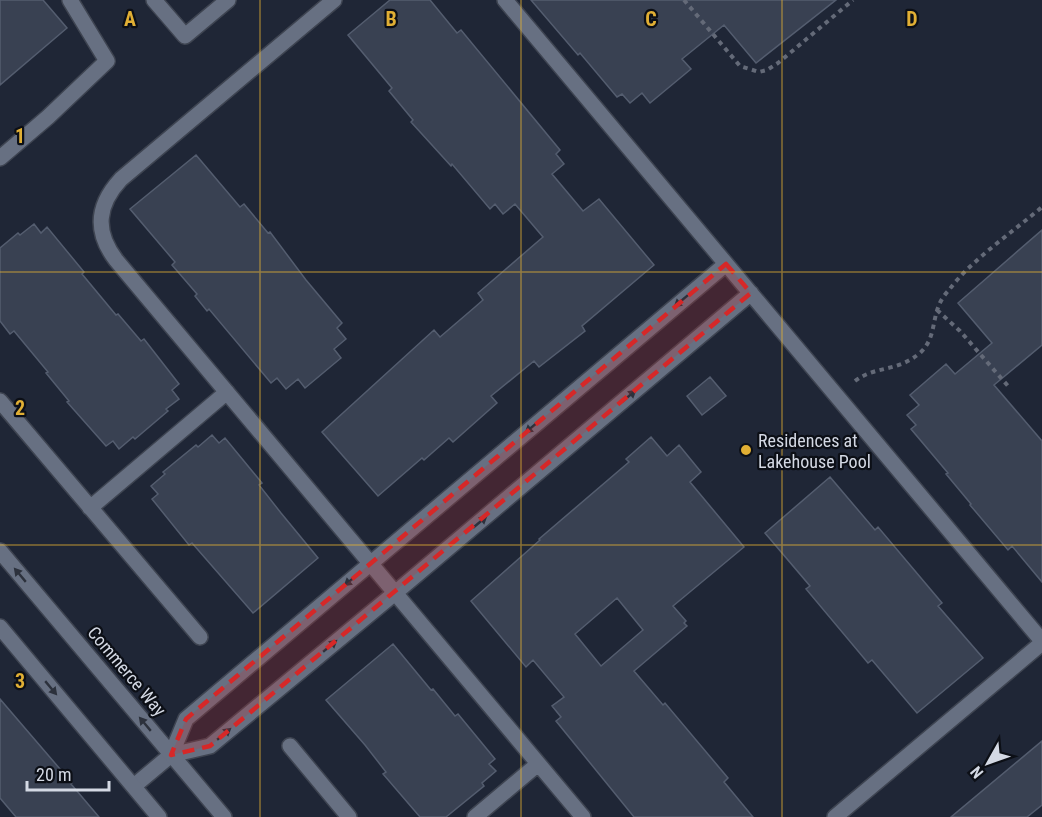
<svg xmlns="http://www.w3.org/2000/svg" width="1042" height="817" font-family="'Roboto Condensed',sans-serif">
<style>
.building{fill:#394152;stroke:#545d6f;stroke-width:1.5;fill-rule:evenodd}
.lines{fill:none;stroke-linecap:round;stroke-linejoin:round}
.lane-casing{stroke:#3e4451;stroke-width:18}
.street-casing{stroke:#3e4451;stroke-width:18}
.secondary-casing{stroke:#3e4451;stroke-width:18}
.path{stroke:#646a78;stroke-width:4;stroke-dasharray:4.5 4.5;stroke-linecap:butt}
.lane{stroke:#677082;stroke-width:15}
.street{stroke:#677082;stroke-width:15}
.secondary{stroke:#677082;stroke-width:15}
.oneway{fill:#2c313c}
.marked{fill:#d62828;fill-opacity:0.2;stroke:#d62828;stroke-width:4.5;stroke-dasharray:12 8;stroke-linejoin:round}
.grid{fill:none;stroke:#e1af34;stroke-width:1.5;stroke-opacity:0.55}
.poi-dot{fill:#e1af34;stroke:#0c0f16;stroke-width:2}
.labels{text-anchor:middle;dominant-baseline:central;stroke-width:4.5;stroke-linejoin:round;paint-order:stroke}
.poi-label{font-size:18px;fill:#d4d9e4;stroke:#0c0f16;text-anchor:start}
.street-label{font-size:18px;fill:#d4d9e4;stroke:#0c0f16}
.grid-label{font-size:20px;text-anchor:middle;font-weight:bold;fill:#e1af34;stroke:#0c0f16;stroke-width:4.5;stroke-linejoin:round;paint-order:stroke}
</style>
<rect width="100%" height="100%" fill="#1f2636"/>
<path class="building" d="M0,0H43L67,28L0,85Z
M390,0H430L457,33L461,30L560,150L556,154L564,164L552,174L583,211L599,199L654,265L582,326L585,331L539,367L534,361L491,396L497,403L453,442L449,438L424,460L422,458L378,496L322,432L434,330L440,337L475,307L483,300L478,293L543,237L515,204L503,214L495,204L490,209L452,164L451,166L411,122L413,120L389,91L392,88L348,35Z
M531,0H836L756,63L724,25L682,59L691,69L650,103L642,93L630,103L622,94L617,97L580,53L578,55Z
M196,155L240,207L244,204L268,233L270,232L306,280L342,323L337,328L346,339L334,349L341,358L305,388L298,379L286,389L277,378L271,383L209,309L207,311L195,296L197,294L172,265L175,262L130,209Z
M34,224L41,233L47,227L84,272L82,274L116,315L118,314L141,341L144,339L179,384L172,390L179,399L166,409L168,411L135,439L133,437L119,449L113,441L106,446L67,402L69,401L46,373L48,372L14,331L10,334L0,321V248L18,233L20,235Z
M1042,230V345L994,385L1042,441V582L1012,546L1008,550L970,505L971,504L946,474L948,473L911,429L916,425L907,415L919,405L910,395L946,364L955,374L992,343L958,303Z
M710,377L726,396L702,415L687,396Z
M212,435L219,443L225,438L262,483L259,485L281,513L318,558L253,613L192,543L189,545L152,499L158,494L151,486L165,474L163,472L196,445L198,447Z
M651,437L667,456L679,445L701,472L690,482L744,547L673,606L686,621L684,623L687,626L634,671L663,705L665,703L728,778L724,782L753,817H634L556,721L561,717L552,706L564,697L533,660L526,667L471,601L540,540L539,539L629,462L626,459ZM617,598L643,630L601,666L575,634Z
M830,477L875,530L878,527L942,603L938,606L983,658L917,713L872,660L868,663L806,589L810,586L765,533Z
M393,644L431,690L433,689L455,716L458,714L495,759L489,764L496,771L482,783L484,786L446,817H420L383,774L386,772L365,745L326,700Z
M0,699L72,783L71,784L99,817H16L0,798Z
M1042,741V805L1027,817H951Z"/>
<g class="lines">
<g class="lane-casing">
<path id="lane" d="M154,0L185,36L228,0
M0,158L48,117L107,61L70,0"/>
</g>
<g class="street-casing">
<path id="street" d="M334,0L121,179C97,205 94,231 116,260L583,817
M505,0L1042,641
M0,401L200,637
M90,508L227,392
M290,746L349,817
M171,755L210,746L395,593L751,293
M134,786L171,755L186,719L726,264
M475,817L538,764
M835,817L1042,643"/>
</g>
<g class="secondary-casing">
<path id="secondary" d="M0,551L224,817
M0,627L159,817"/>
</g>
<path class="path" d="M684,0L740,66L759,72L767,70L778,63L853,0
M937,310L960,331L1008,386
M855,381C876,365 897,373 921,352C935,338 932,322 939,305C941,300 945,294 949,290C970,261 1014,231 1042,207"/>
<use href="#lane" class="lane"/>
<use href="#street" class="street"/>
<use href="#secondary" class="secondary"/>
</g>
<defs><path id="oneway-solid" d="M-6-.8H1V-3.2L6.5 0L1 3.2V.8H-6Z" transform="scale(1.5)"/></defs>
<g class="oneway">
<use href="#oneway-solid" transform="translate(681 301) rotate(140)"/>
<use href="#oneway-solid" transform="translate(629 396) rotate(-40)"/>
<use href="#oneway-solid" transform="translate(532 427) rotate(140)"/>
<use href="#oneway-solid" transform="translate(480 522) rotate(-40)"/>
<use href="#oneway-solid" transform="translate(20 575) rotate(-130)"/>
<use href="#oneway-solid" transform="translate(351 580) rotate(140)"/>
<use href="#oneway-solid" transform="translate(330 646) rotate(-40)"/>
<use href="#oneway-solid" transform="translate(51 688) rotate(50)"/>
<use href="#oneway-solid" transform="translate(145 724) rotate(-130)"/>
<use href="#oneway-solid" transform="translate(224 734) rotate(-40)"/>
</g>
<path class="marked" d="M726,264L751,293L210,746L171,755L186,719Z"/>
<path class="grid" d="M260,0V817M521,0V817M782,0V817M0,272H1042M0,545H1042"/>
<circle class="poi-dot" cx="746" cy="450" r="6"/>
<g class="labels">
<g class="poi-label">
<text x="758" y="440">Residences at<tspan x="758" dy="21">Lakehouse Pool</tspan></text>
</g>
<g class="street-label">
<text transform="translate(127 671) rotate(50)">Commerce Way</text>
</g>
</g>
<g class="grid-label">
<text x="130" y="26">A</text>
<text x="391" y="26">B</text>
<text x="651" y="26">C</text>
<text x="912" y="26">D</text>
<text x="20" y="143">1</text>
<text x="20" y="415">2</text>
<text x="20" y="688">3</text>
</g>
<g transform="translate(988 763) rotate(230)" stroke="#0c0f16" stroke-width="4.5" paint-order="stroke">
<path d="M0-4.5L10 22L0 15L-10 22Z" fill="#d4d9e4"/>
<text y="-9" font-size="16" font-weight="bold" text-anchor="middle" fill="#d4d9e4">N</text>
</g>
<path d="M27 781v9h82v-9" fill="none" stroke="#d4d9e4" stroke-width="3"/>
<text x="36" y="781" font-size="18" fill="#d4d9e4" stroke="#0c0f16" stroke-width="4.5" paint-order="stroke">20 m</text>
</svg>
